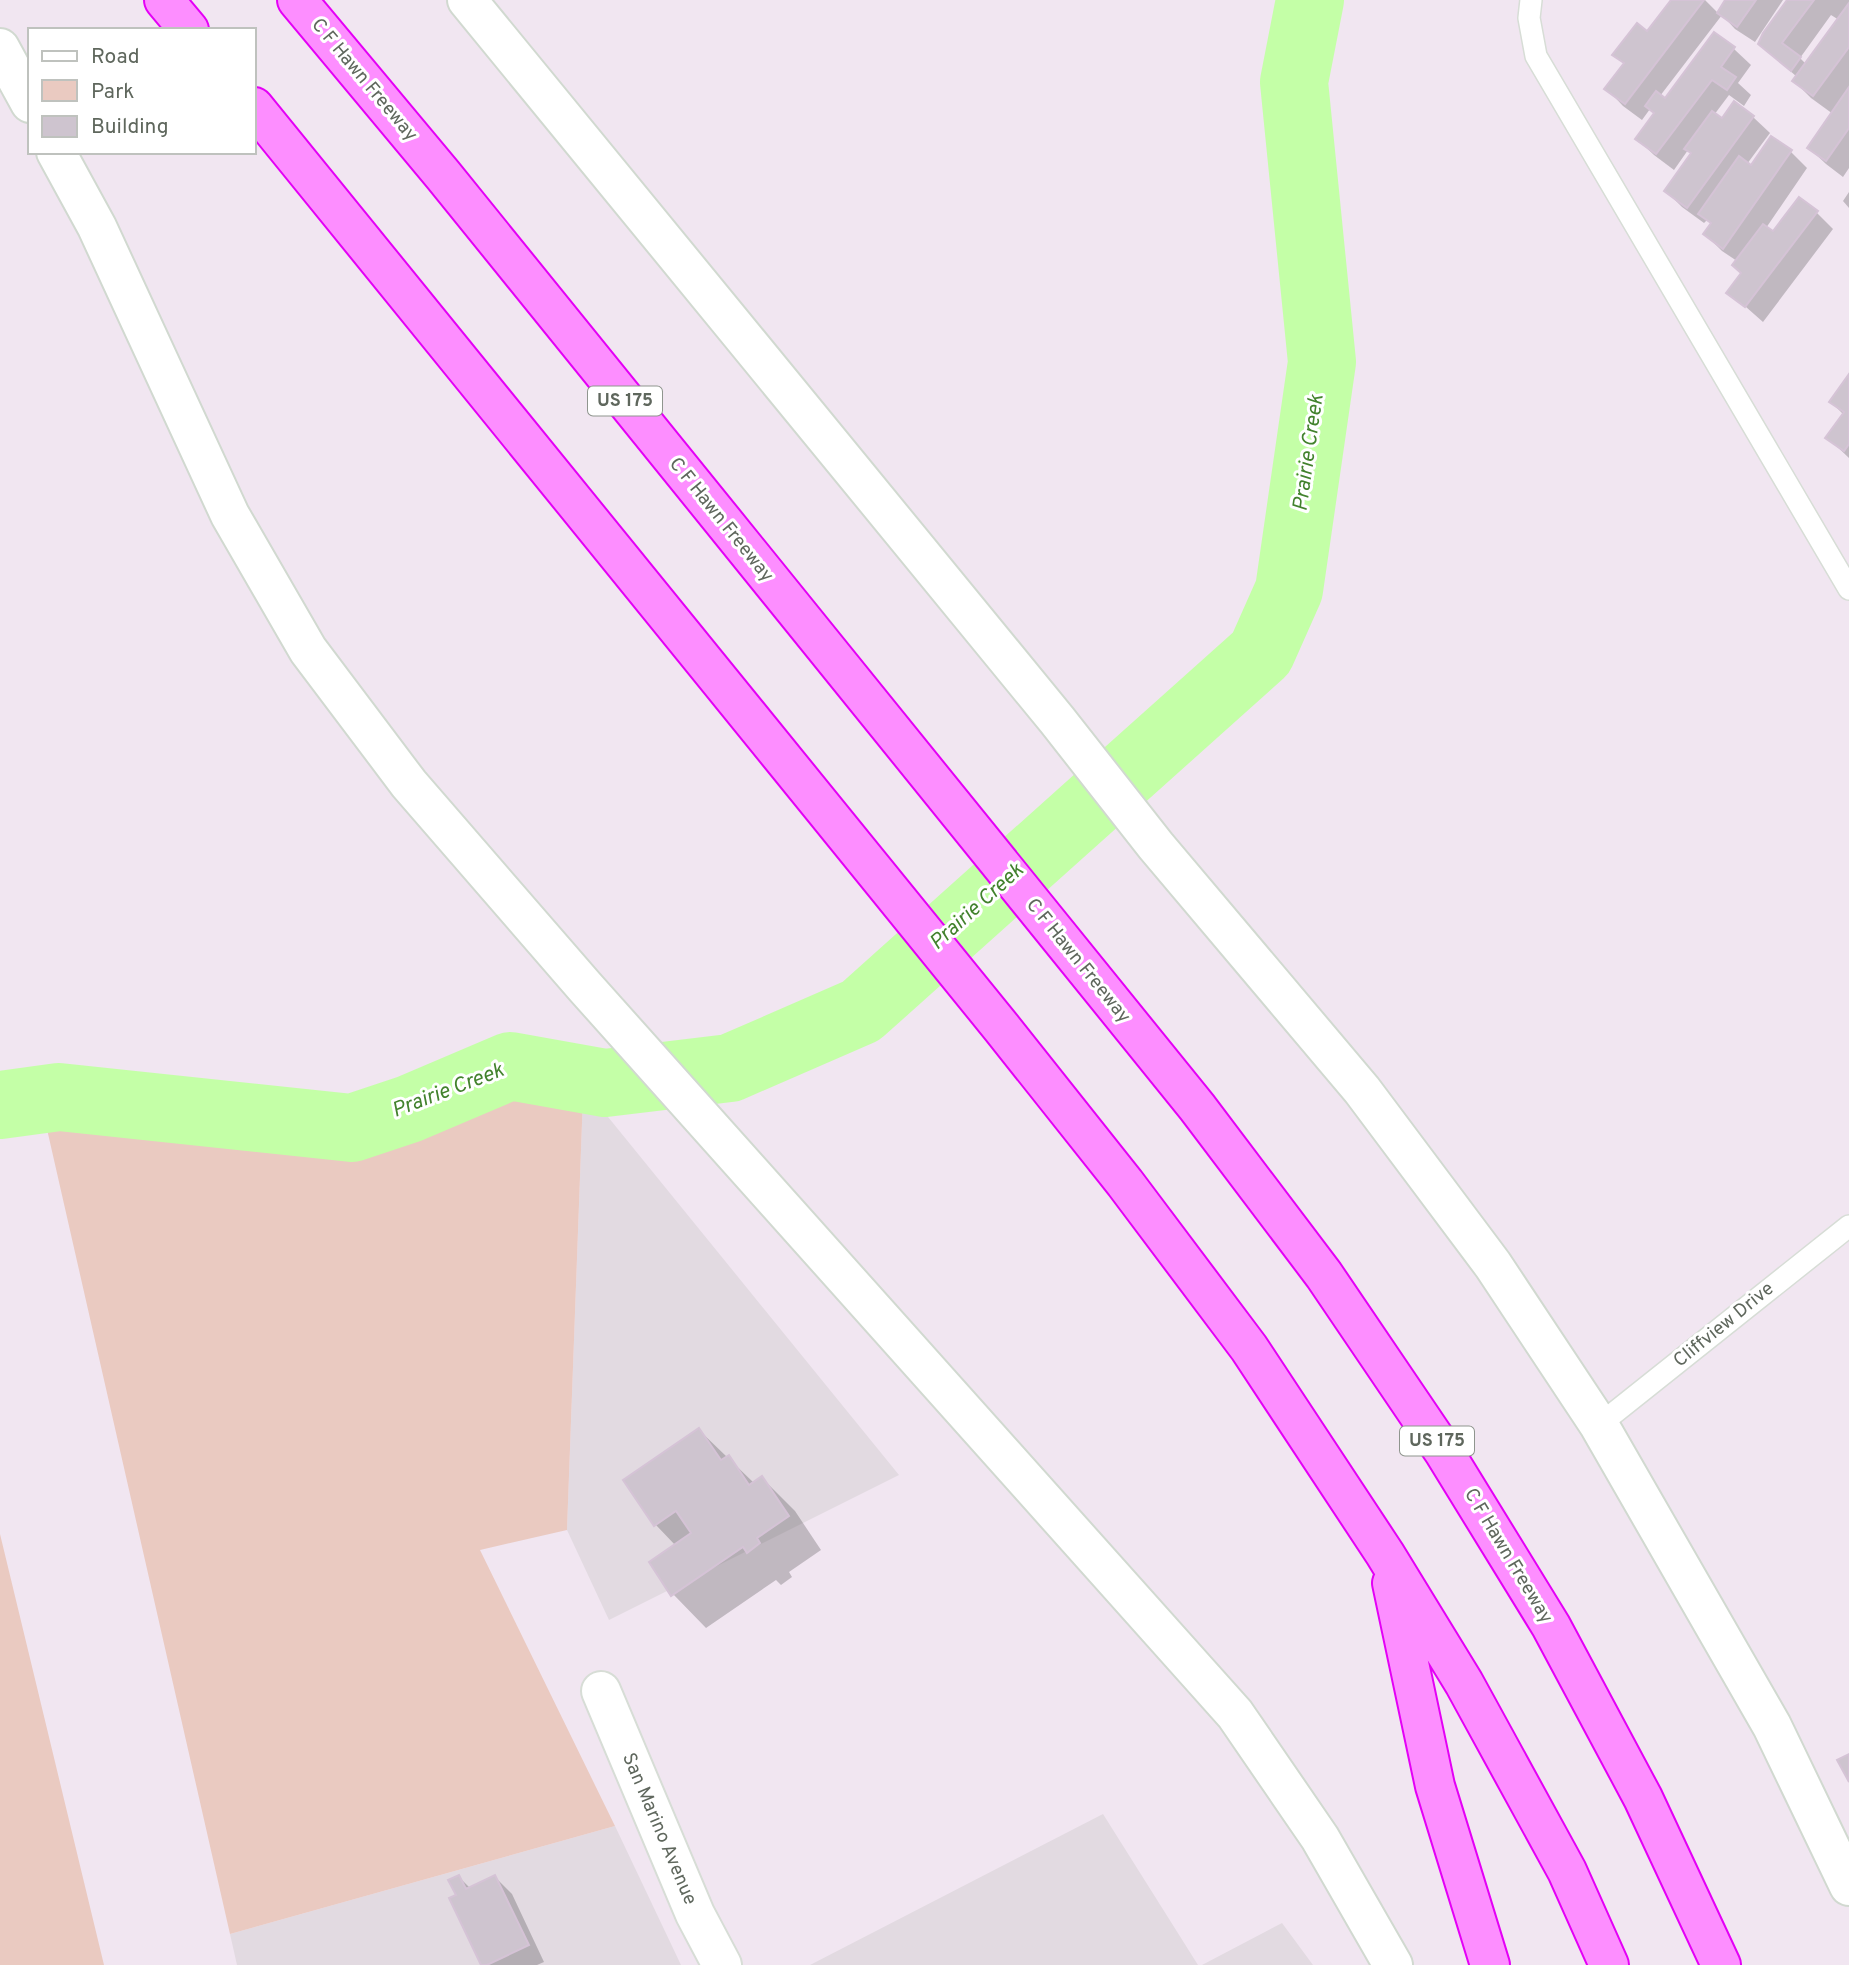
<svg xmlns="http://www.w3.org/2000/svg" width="1849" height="1965" font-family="Overpass,sans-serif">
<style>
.industrial{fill:#e2dae1}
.green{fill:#eacac1}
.shadow{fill:#0003;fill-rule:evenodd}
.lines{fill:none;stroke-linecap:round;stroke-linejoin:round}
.river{stroke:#c4ffa7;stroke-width:68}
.building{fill:#cec4cf;stroke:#d5c3d6;stroke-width:2}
.lane-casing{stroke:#d7ddd6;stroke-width:24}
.street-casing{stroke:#d7ddd6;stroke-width:42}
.secondary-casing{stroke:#d1d9d0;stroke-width:42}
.highway-casing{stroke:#e400f6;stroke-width:42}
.lane{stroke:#fff;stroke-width:21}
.street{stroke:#fff;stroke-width:38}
.secondary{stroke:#fff;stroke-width:38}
.highway{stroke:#fd8eff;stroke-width:38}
.labels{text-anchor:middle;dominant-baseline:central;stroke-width:6;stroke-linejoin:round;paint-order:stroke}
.shield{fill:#fff;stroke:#8f958e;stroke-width:2}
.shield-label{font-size:18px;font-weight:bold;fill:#5f675d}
.street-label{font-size:19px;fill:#5f675d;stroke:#fff}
.water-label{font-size:21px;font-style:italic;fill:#42822d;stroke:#fff}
</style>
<rect width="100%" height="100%" fill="#f1e6f1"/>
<path class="industrial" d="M583,1096H591L899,1475L609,1620L567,1530Z
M1103,1814L1198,1965H810Z
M615,1826L681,1965H237L230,1934Z
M1282,1923L1313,1965H1202Z"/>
<path class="green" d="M583,1096L567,1530L480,1550L615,1826L230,1934L44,1116Z
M0,1534L104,1965H0Z"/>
<path class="shadow" d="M1673,0H1705L1718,13L1728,0H1783L1755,42L1735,29L1722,15L1660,96L1666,101L1715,34L1734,49L1751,65L1738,83L1751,95L1744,106L1729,95L1714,115L1722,120L1753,117L1770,133L1747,164L1752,167L1791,152L1807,168L1766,228L1774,233L1816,212L1833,229L1763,322L1729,292L1743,274L1737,261L1722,251L1705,234L1712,225L1707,220L1704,223L1682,207L1666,191L1692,154L1688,150L1674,170L1654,155L1637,139L1656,114L1650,109L1642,120L1623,106L1607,89L1625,65L1615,55L1648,33Z
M1789,0H1849V168L1843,177L1826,164L1809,148L1833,114L1811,98L1794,81L1797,77L1760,44ZM1831,15L1839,20L1806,64L1800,58Z
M1849,192V208L1843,201Z
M1849,377V458L1828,438L1844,415L1831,402Z
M699,1430L754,1483L762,1478L795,1511L821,1550L789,1572L792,1577L781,1585L776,1580L706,1628L673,1594L676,1546L656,1525L625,1480Z
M459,1877L471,1889L495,1877L512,1894L544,1962L537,1965H483L458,1896Z"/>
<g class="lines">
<path class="river" d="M0,1105L59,1097L352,1128L409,1109L510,1066L605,1083L730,1068L861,1011L1261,653L1289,590L1322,362L1294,82L1310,0"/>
</g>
<path class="building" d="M1671,0H1704L1625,104L1604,89L1624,63L1612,55L1637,23L1647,31Z
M1725,0H1756L1737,27L1717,13Z
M1787,0H1814L1782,43L1801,57L1791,71L1758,44L1763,33Z
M1849,3V47L1813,96L1792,81Z
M1714,32L1735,47L1721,67L1736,77L1727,90L1712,80L1656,154L1635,139L1654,113L1645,106L1656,91L1665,98Z
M1849,87V128L1826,161L1807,148Z
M1734,101L1754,116L1687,208L1664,191L1691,153L1684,149L1712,111L1722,118Z
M1771,136L1792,150L1723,249L1703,234L1711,223L1698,214L1739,156L1751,165Z
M1799,197L1818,211L1745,307L1726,293L1741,273L1732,265L1763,224L1773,231Z
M1849,374V444L1844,451L1825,438L1844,412L1829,402Z
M699,1428L721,1460L729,1455L749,1485L762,1476L789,1516L757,1538L760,1543L747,1553L743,1547L671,1596L649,1562L691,1533L676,1511L654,1526L623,1480Z
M1849,1754V1782L1837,1760Z
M459,1875L466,1889L495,1875L529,1945L487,1965H481L449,1898L456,1895L448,1880Z"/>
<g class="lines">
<g class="lane-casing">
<path id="lane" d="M1531,0L1529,18L1536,56L1849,589
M1599,1425L1849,1226"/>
</g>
<g class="street-casing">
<path id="street" d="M601,1691L695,1914L722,1965"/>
</g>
<g class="secondary-casing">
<path id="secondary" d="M467,0L1057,720L1156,846L1362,1090L1493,1265L1599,1425L1772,1726L1849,1886
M0,48L30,103
M56,152L97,227L230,515L308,650L409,784L585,987L1235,1714L1320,1838L1393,1965"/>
</g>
<g class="highway-casing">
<path id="highway" d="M164,0L189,30
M297,0L443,175L1197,1107L1324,1275L1444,1452L1551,1626L1643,1798L1721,1965
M254,107L1001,1027L1125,1183L1249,1348L1385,1554L1464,1683L1567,1871L1609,1965
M1392,1583L1435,1786L1490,1965"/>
</g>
<use href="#lane" class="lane"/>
<use href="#street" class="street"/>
<use href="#secondary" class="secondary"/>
<use href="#highway" class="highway"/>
</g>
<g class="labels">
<g class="shield">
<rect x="588" y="386.5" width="74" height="29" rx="5"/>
<rect x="1400" y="1426.5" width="74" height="29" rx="5"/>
</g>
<g class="shield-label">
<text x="625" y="401">US 175</text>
<text x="1437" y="1441">US 175</text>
</g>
<g class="street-label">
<text transform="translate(364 80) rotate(50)">C F Hawn Freeway</text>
<text transform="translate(721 520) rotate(51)">C F Hawn Freeway</text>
<text transform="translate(1078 961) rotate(51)">C F Hawn Freeway</text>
<text transform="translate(1724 1325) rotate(-39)">Cliffview Drive</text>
<text transform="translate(1508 1556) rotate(59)">C F Hawn Freeway</text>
<text transform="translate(659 1829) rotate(67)">San Marino Avenue</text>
</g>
<g class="water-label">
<text transform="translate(1309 453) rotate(-82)">Prairie Creek</text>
<text transform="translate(977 907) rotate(-42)">Prairie Creek</text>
<text transform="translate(448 1091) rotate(-21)">Prairie Creek</text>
</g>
</g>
<rect x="28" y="28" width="228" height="126" fill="#ffffff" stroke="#bfc2be" stroke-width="2"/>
<rect x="42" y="51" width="35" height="10" fill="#ffffff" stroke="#bfc2be" stroke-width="2"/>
<text x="91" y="63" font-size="21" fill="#5f675d">Road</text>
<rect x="42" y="80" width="35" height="21" fill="#eacac1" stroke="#bfc2be" stroke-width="2"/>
<text x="91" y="98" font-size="21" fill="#5f675d">Park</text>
<rect x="42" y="116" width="35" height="21" fill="#cec4cf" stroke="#bfc2be" stroke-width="2"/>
<text x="91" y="133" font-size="21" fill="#5f675d">Building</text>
</svg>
